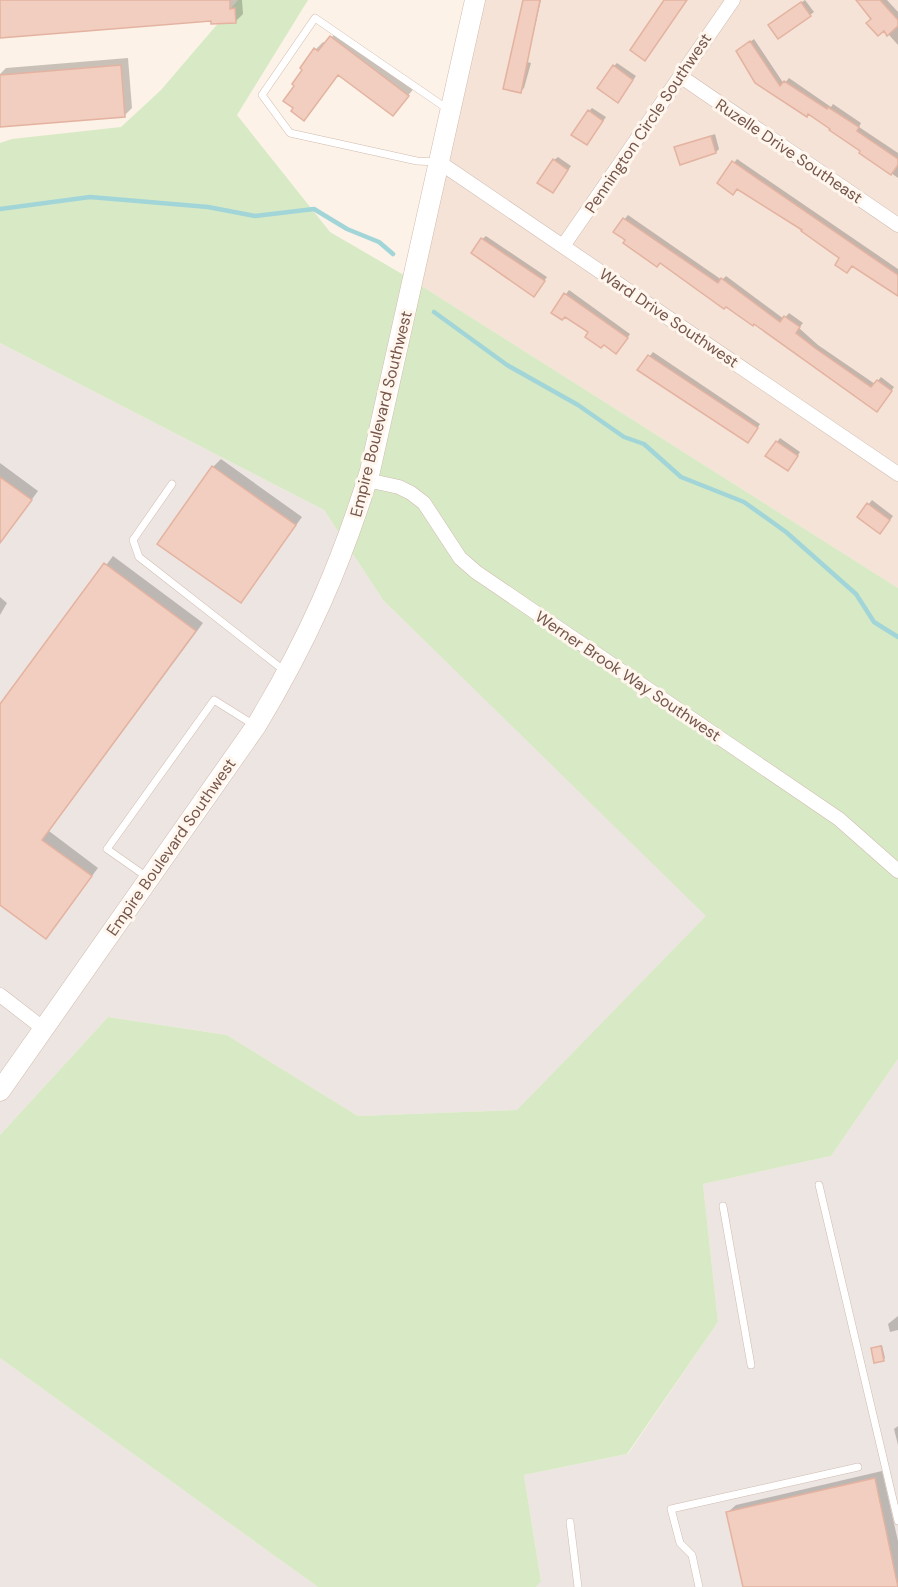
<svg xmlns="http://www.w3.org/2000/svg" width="898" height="1587" font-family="'DM Sans',sans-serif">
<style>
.residential{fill:#f4e3d6}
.industrial{fill:#ede5e1}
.green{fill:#d8eac5}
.shadow{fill:#0003}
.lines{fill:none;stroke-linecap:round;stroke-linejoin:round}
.stream{stroke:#a2d5d8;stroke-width:4.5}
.building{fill:#f1cebf;stroke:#e4b2a0;stroke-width:1.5}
.lane-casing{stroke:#d0bbaf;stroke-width:8}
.street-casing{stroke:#d0bbaf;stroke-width:15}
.secondary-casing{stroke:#d3baad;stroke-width:21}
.lane{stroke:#fff;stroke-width:7}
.street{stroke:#fff;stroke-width:14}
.secondary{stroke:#fff;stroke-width:20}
.labels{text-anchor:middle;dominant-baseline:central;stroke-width:6;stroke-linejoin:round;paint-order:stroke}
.street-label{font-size:16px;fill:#76564b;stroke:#fff6ee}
</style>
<rect width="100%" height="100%" fill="#fcf2e7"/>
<path class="residential" d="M476,0H898V588L409,278Z"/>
<path class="industrial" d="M0,343L324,510L383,600L707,916L518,1110L358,1116L227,1035L108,1017L0,1135Z
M898,1059V1587H536L541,1580L524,1475L628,1454L718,1322L703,1184L831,1156Z
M0,1358L318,1587H0Z"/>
<path class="green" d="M238,0H308L237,115L330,232L409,278L898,588V1059L831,1156L703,1184L718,1322L627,1454L524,1475L541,1581L536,1587H318L0,1358V1135L108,1017L227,1035L358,1116L517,1110L706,916L383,600L324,510L0,343V143L12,139L121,127L161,90Z"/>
<path class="shadow" d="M0,0H242L243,14L235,22L212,20L0,37Z
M525,0H541L527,62L531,63L524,88L520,92Z
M805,0L814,12L810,15L774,22Z
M858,0H887L898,12V45Z
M338,30L415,87L393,114L339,74L304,119L285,101L316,49L323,42L326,44Z
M754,39L784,84L789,78L831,107L833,104L861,123L859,127L898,153V178L809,113L738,51Z
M128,58L132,108L124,116L0,102V74L6,68Z
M617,63L636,76L621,97L614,66Z
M592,108L606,117L590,140L589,111Z
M715,134L719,149L716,152L676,148Z
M558,157L571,166L556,188L554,160Z
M737,159L898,269V295L804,229L738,188L719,183Z
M628,215L722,280L726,276L784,319L789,313L803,323L799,328L818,345L875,384L881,377L894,387L880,407L615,231Z
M486,236L547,277L537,291L482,239Z
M569,290L630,334L620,349L565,315L553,312Z
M653,352L760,424L751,438L639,370Z
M780,438L800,452L791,466L777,442Z
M221,459L302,517L241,601L213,467Z
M0,463L38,491L0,543Z
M872,500L893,516L884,528L859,517Z
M113,556L203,623L49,831L98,868L46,937L0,903V706Z
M0,597L7,603L0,615Z
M898,1316V1330L890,1332L888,1324Z
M882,1345L885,1358L884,1359L873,1348Z
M898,1426V1445L894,1429Z
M882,1471L898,1541V1587H745L728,1512L736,1505Z"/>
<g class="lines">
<path class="stream" d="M0,209L90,197L208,207L255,216L314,209L347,229L379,242L393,254
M434,312L507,365L578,405L624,437L644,444L681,477L744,502L786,532L856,594L874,622L898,637"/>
</g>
<path class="building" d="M0,0H230V9L235,8L236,23L211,24V21L0,38Z
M523,0H540L521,93L503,89Z
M664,0H687L645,61L630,50Z
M856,0H880L898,20V26L887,36L884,31L878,36L866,23L871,19Z
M801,2L811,16L778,39L768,25Z
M330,36L409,96L393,116L338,75L304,121L291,111L293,108L283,101L294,86L292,84L302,70L300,68L314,48L318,51Z
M750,41L780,86L784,81L827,109L828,107L859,127L857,131L898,159V165L891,175L859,153L860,151L829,130L830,129L808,114L807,117L755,83L736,51Z
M121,65L125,117L0,127V75Z
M613,65L633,80L618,103L597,88Z
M588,110L603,121L587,145L571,135Z
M711,136L716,153L680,165L674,147Z
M553,159L568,170L553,193L537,183Z
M732,161L898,275V296L852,266L847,273L835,265L839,258L801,231L802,230L737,189L733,195L717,183Z
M623,218L718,283L721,278L780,322L784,316L800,327L796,333L815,348L871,387L877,380L892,391L877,412L754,324L753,326L726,307L724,309L660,263L657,267L623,243L625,240L613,232Z
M481,238L545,281L534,297L471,253Z
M564,293L628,338L616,354L604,345L601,348L585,337L588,332L565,317L562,320L551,313Z
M648,355L758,428L748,443L637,370Z
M776,441L798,456L788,471L765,456Z
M212,466L296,525L241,603L157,544Z
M0,477L32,500L0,543Z
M867,503L890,520L880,534L857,517Z
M104,563L196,631L42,840L92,876L46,939L0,905V704Z
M881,1346L884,1361L874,1363L871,1348Z
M875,1478L898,1587H743L726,1512Z"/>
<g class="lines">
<g class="lane-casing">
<path id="lane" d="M437,162L417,161L290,133L262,95L315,18L449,110
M172,484L133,540L139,557L286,672
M147,877L107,849L214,700L254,725
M819,1185L898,1521
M723,1206L751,1365
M570,1522L578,1587
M699,1587L692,1555L680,1543L671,1509L858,1467"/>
</g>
<g class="street-casing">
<path id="street" d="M680,76L898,225
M439,162L898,474
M563,246L733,0
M367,480L399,487L411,493L424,503L460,558L476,572L839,819L898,871
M0,995L44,1029"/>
</g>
<g class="secondary-casing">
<path id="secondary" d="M0,1091L256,726C308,640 340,567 370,471L475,0"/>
</g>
<use href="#lane" class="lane"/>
<use href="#street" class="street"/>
<use href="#secondary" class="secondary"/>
</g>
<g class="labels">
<g class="street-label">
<text transform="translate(648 123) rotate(-56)">Pennington Circle Southwest</text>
<text transform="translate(789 151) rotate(34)">Ruzelle Drive Southeast</text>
<text transform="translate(669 318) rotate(34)">Ward Drive Southwest</text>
<text transform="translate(381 414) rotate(-76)">Empire Boulevard Southwest</text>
<text transform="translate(628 676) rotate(34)">Werner Brook Way Southwest</text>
<text transform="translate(171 847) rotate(-55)">Empire Boulevard Southwest</text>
</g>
</g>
</svg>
